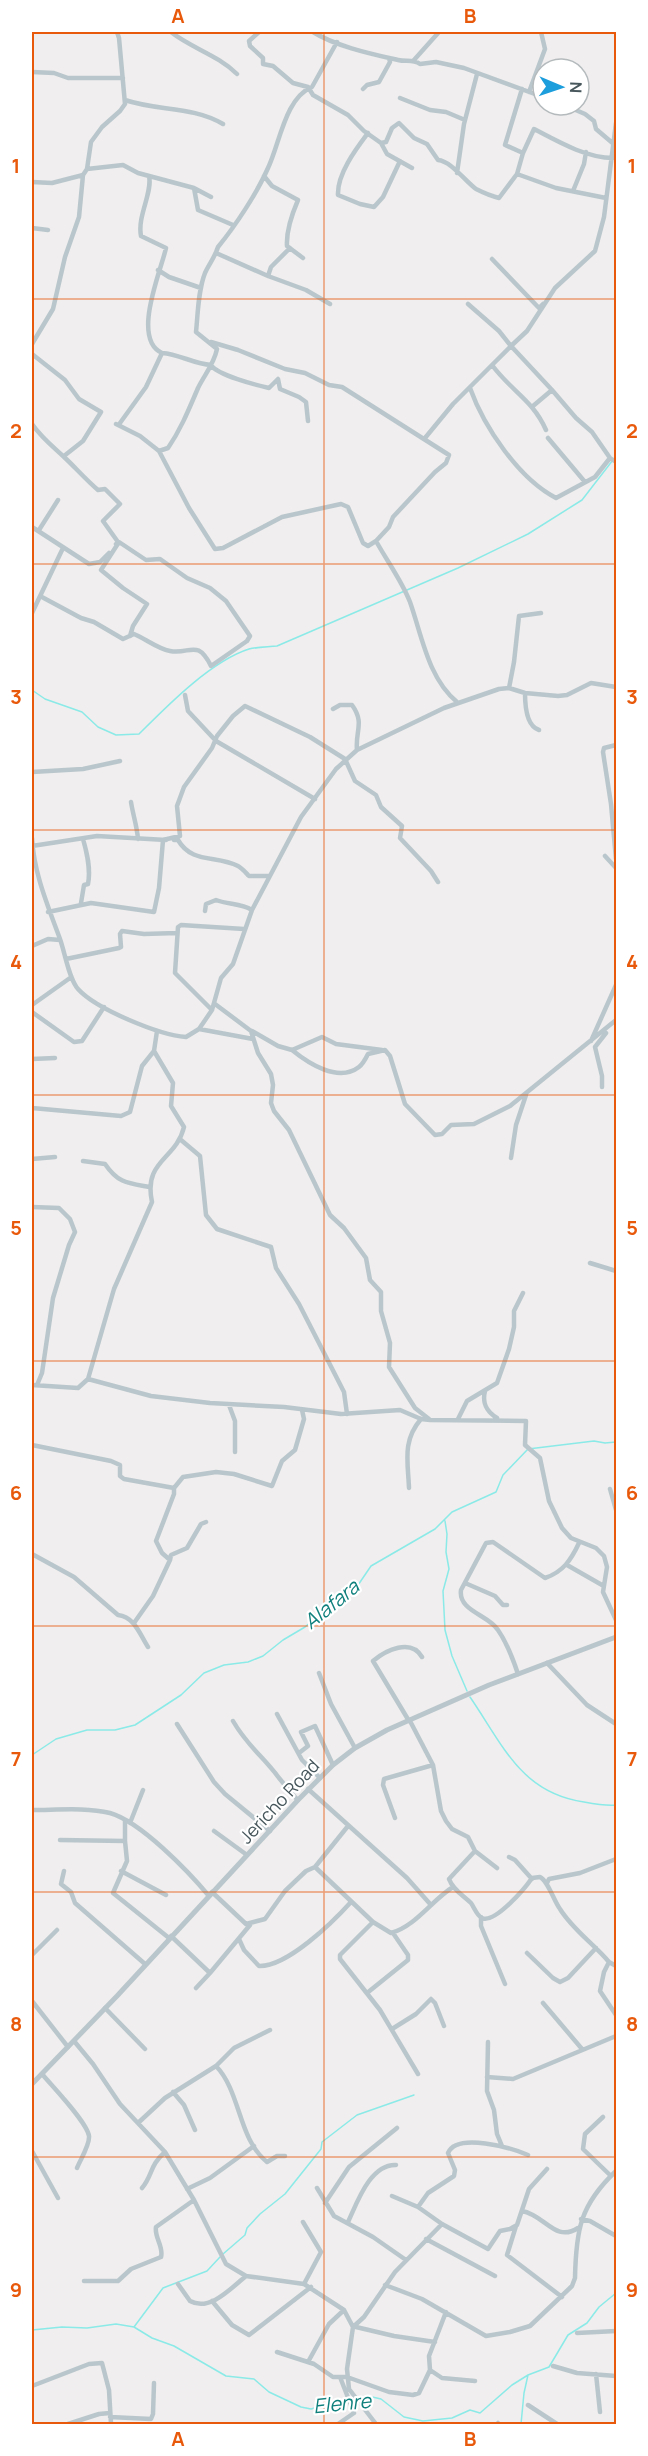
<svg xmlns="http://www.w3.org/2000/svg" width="648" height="2456" font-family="Manrope,sans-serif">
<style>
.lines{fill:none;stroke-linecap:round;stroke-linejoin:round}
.stream{stroke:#8aeae7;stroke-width:1.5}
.minor{stroke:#b9c6cb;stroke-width:4.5}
.tertiary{stroke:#b9c6cb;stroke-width:5}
.grid{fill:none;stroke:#e8590c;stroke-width:1.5;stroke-opacity:0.55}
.labels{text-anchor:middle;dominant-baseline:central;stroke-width:4.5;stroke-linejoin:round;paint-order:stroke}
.street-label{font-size:18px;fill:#46565b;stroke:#fff}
.water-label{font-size:20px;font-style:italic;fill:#10807d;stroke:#fff}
.neatline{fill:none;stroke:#e8590c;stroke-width:2}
.grid-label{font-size:20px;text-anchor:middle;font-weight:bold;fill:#e8590c}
</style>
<rect width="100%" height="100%" fill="#f0eeee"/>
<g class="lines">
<path class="stream" d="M32,690L45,699L82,712L98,727L116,735L139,734C167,706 211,661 249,649C258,647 268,647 277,646L458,568L528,534L582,500L616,456
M445,1521L447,1534L446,1552L449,1569L443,1591L445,1630L452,1656L467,1691
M470,1697C503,1745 521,1793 584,1802C595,1804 606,1806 616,1805
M32,1755L56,1739L87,1730H115L135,1725L181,1695L204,1673L224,1665L248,1662L263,1656L283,1640L305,1627L334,1602L354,1591L371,1566L435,1529L452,1512L496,1492L503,1475L528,1449L594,1441L605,1443L616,1442
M223,2254L245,2235L247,2228L260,2214L285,2194L321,2149L322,2142L357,2115L414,2095
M134,2327L163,2288L207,2271L220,2257
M32,2330L62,2327L87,2328L116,2324L134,2327L152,2338L174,2346L226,2376L254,2379L269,2392L301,2407L311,2409L328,2404L356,2401L368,2396L381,2399L404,2417L423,2421L452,2418L470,2410L480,2413L512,2385L528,2375L549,2367L568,2335L587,2323L599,2307L616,2293
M521,2424L524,2393L528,2375"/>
<path class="minor" d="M171,32C191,48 218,55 237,74
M259,32L249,41L250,46L263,58V64L273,66L293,83L308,87L313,95L348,115L364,131L381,143L386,142L392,128L399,123L414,138L427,144L438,160C451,161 465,181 476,189C484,193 491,196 499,198L517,174L556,188L606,198
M313,32C335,46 372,54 398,60C406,62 413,59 420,64L436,62L464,68L543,97
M414,60L439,32
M32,72L54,73L68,78H123
M363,89L367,85L379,82L390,62L389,58
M529,92L545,49L541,32
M400,98L430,110L446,112L465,120
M125,100C157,111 193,106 223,124
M564,105L585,114L594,121L596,129L616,146
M368,133C356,149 337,174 338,195L360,204L374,207L383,197L400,161
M381,143L387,154L412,168
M523,153L534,129C557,141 586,158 613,158
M87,169L123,165L138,173L194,188L211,197
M457,173L464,124L477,74
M517,174L523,153L505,145L522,89
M149,176C153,192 137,216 141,236L166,248C161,271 131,339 162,353
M264,176L272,186L298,200C292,214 286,230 287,246L303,258
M32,182L52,183L83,175
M194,188L198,210L233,225
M573,191L584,164L586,152
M32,228L48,230
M290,248L271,267L268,276L306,290L330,304
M216,253L268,276
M492,259L539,308L543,304
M158,270L169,277L201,288
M468,304L499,331L511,346L492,365
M211,342L238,350L285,369L305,373L329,385L342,387L449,455L446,463L435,472L393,517L389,527L376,541
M32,344L53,309L65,257L79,217L83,175L87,169L91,142L102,127L120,111L125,104L119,38L117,32
M32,354L65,380L79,399L101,412L83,441L64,456
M470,388C484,427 519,479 556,498L595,477L610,458
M552,390L576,418L592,432L610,458L616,462
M533,406L552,390L511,346L527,331L555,288L595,251L604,217L616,123
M120,423L146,387L162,353C179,354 194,364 211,365C217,375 256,385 269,388L278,379L280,389L299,397L306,402L308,421
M32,424C41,437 51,445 63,456C75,467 85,479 98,490L105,489L120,504L103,521L118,542L116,544
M116,424L140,436L159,451L168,448C181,429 189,409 198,388C205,374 214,364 217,349L196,332C198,313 198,291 205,273C209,264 215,257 218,247C236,225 257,193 268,168C280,143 285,98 312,87L337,42
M425,438L453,404L492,365C511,391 533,400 546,430
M548,438L585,482
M159,451L189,508L215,549L223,548L282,517L341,504L348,507L363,543L368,546L376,541C387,561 402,581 410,602C422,636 428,678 457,702
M32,527L89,564L100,562L109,553
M39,530L58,500
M40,596L81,618L94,622L123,639L134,634C146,639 158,649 170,651C190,655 197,638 211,666L247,641L250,636L226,601L210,588L187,578L160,559L146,560L119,542L101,570L123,588L147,604L133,626L130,636
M32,613L63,548
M509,688L514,662L519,616L541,613
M525,693C525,705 526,726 539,730
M185,695L188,711L216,741L315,799
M333,709L340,705H352C365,723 355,731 357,750
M616,745L604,748L603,752L611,804L616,859
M32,772L83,769L120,761
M131,802C133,815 137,826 138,839
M32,838C34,874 48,906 60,939C65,953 69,979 78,989C96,1009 159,1035 186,1037L199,1029L212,1010L221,978L233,964L252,910L301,817L336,769L357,750L444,708L499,689L509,688L525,693L558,696L567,695L591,683L616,687
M163,840L180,836L177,806L184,787L212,748L217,736L233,716L245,706L310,737L345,759L355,781L376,795L381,807L402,826L400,838L431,871L438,882
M174,840H178C192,864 216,855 238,866C242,868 246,873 249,876H269
M32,846L97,836L166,840
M605,856L616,868
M81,903L84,885L88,884C91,869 87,853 83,839
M205,911L206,904L216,900C229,905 240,903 252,910
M48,912L91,903L154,912L159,888L163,840
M32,946L48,939L60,940
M66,959L119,948L121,947L120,934L122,931L144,934L177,933
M215,1004L251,1031L258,1053L271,1074L273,1085L271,1103L274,1111L289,1130L330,1215L344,1228L366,1258L370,1280L381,1292V1311L390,1343L389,1367L415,1408L429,1419
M32,1005L70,978
M212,1010L175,973L178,927L181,925L244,929
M32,1012L74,1042L82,1041L104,1007
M199,1029L253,1039
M252,1031L278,1046L292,1050L322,1037L336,1044L382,1050
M591,1041L616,985
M292,1050C308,1063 338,1083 359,1067C363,1064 366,1058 368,1054L385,1050L390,1056L405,1104L435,1135L442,1134L451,1125L474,1124L510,1106L616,1020
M32,1059L55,1058
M602,1087V1076L595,1047L606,1033
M32,1108L121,1116L130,1112L142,1066L154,1051
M181,1140L200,1156L206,1215L217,1229L271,1247L276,1268L299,1304L344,1392L347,1414
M511,1158L516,1125L526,1095
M32,1159L55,1157
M83,1161L105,1164C118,1183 127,1183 149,1187
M32,1207L59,1208L70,1219L75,1232L69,1245L53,1298L42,1373L37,1385
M590,1263L616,1271
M88,1379L114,1289L152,1202C143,1160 176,1160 184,1127L171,1106L173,1083L154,1051L157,1031
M32,1385L78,1388L88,1379L151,1396L210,1403L284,1407L341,1414L400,1410L421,1419L430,1420L526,1421L525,1445L540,1458L549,1501L562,1528L571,1538L596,1548L604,1556L607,1567L603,1592L616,1620
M485,1391C482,1403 486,1411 497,1418
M229,1405L235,1421V1452
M458,1419L467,1401L497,1383L509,1349L514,1327V1311L523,1293
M32,1445L111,1461L120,1465V1476L124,1479L174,1488
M409,1488C408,1462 402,1441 421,1419
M610,1489L616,1510
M32,1554L74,1577L118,1615C135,1617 140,1635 148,1647
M170,1560L171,1555L187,1548L201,1524L206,1522
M567,1565L602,1585
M465,1583L495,1596L503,1605H507
M134,1623L153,1596L170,1560L162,1553L156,1541L174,1494V1488L183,1477L216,1472L234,1474L272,1486L282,1461L295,1450L304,1419L302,1410
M547,1663L587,1705L616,1724
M319,1673L331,1704L355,1748
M518,1674C513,1659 507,1643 498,1630C489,1615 458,1611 461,1590L486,1543L493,1542L545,1578C563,1572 571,1560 579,1543
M277,1714L302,1760L320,1778
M233,1721C248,1747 263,1756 279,1778C286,1786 290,1793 298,1800
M409,1721L373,1661C386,1650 411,1638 422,1657
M410,1721L433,1765L441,1811L446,1821L452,1829L468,1837L475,1851L497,1868
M177,1724L214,1782L225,1794L270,1831
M299,1753L308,1746L301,1732L315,1726L333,1765
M308,1789L407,1878L431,1905
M32,1810C56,1810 86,1807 110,1813C141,1822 188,1871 209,1896
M395,1818L383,1785L384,1779L433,1765
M130,1823L143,1790
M214,1831L247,1855
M60,1840L125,1841V1820
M125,1841L127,1861L113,1893L169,1938
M475,1851L449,1879C453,1890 463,1895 471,1903C474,1907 477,1916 482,1918C495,1924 526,1887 532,1878L540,1877C548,1881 554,1901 560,1909C573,1930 594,1944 609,1962L616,1966
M509,1857L515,1860L532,1879
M315,1867L373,1922L391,1933C416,1926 432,1900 453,1887
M64,1871L61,1884L71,1892L75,1903L145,1964
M121,1871L166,1895
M547,1883L549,1879L580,1873L616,1859
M212,1892L246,1924L265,1919L285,1891L306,1871L315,1867L348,1826
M481,1917V1926L505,1984
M373,1922L340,1955V1959L380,2010L418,2074
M171,1936L210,1973L250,1925
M239,1939L244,1950L259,1966C287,1967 333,1922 351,1902
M527,1953L553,1978L560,1982L568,1978L596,1948
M32,1955L57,1930
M609,1962L604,1972L600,1991L616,2015
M196,1988L210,1973
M367,1993L408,1960V1955L393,1933
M32,2001L68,2047
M543,2003L582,2049
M105,2008L145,2049
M392,2029L416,2014L431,1999L435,2003L444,2026
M74,2041L93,2064L120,2104L165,2152L194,2200L226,2264L246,2276L304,2284L344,2310L353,2327L347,2369L349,2389L376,2424
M488,2042L487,2091L494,2110L497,2134L502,2146
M216,2066C241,2092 238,2139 267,2162L277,2156H285
M42,2074C52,2086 87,2122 89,2136C90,2145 80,2160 77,2168
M487,2077L513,2079L616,2036
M173,2092L184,2105L195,2130
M603,2117L585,2134L583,2149L611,2176
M138,2123L165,2098L216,2066L234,2048L270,2030
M32,2151L58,2198
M142,2188C153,2175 149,2166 165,2152
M317,2188L334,2216L373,2237L406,2260
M187,2189L210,2178L254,2146
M392,2196L418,2207L442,2224L488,2249L500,2231L510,2229L517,2225L529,2189L547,2169
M325,2203L349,2167L397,2128
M418,2207L428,2193L454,2176L455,2170L448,2153C457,2132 512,2148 528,2155
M522,2211C545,2215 555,2243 578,2228
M581,2219L590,2221L616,2236
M303,2222L321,2252L304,2284
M348,2222C357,2203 370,2164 396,2165
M516,2226L507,2255L562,2297
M426,2239L495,2276
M84,2281H118L131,2269L161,2257C164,2247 154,2237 156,2227L194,2200
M178,2284L190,2301C210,2312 231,2288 246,2276
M385,2285L422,2299L486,2336L510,2332L530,2326L572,2286L575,2278C576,2230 580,2205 616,2171
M212,2301L232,2325L249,2335L311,2287
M446,2312L429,2356L430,2370L442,2378L475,2381
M353,2327L364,2317L395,2272L442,2224
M356,2327L394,2336L435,2342
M577,2333L616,2331
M277,2352L314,2364L333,2377H347L389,2392L413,2395L419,2393L430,2370
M308,2362L329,2324L344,2310
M553,2366L577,2373L616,2376
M596,2374L600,2412
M32,2386L89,2364L102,2363L109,2390L111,2424
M528,2405L557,2424
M110,2417L151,2419L153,2414L154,2383
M498,2423L499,2424
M68,2424L99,2414L110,2413
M338,2424L354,2413L340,2377"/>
<path class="tertiary" d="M32,2084L117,1996L298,1800L333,1765L355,1748L387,1730L489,1685L616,1637"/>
</g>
<path class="grid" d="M324,32V2424M32,299H616M32,564H616M32,830H616M32,1095H616M32,1361H616M32,1626H616M32,1892H616M32,2157H616"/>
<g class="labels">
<g class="street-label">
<text transform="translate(279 1801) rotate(-47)">Jericho Road</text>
</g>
<g class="water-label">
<text transform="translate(331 1604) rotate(-39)">Alafara</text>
<text transform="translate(342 2403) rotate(-6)">Elenre</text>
</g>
</g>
<rect width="648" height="2456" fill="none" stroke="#ffffff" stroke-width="66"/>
<g transform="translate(561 87) rotate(92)"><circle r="28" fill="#ffffff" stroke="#b5bbbd" stroke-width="1.5"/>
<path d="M0-4.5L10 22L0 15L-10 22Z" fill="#1c9ddc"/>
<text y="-9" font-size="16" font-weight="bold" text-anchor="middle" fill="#46565b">N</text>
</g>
<rect x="33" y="33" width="582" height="2390" class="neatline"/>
<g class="grid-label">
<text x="178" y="23">A</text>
<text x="470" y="23">B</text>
<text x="16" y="173">1</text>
<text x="632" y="173">1</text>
<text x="16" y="438">2</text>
<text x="632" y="438">2</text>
<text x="16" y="704">3</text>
<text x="632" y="704">3</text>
<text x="16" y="969">4</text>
<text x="632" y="969">4</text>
<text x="16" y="1235">5</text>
<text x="632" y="1235">5</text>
<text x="16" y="1500">6</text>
<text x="632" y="1500">6</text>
<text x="16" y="1766">7</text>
<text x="632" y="1766">7</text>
<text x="16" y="2031">8</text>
<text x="632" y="2031">8</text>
<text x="16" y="2297">9</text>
<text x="632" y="2297">9</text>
<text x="178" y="2446">A</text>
<text x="470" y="2446">B</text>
</g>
</svg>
